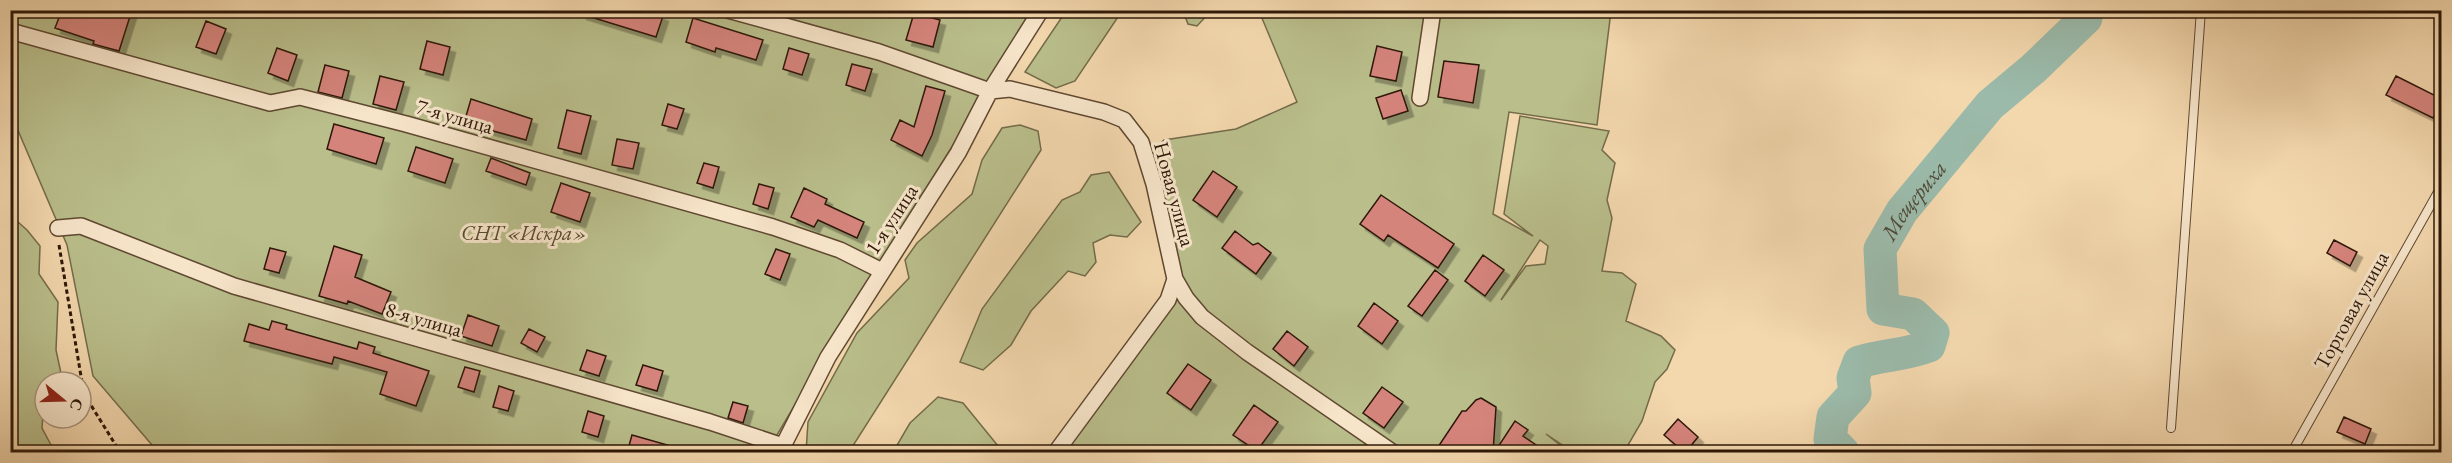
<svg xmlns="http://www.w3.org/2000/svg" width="2452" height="463" font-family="'EB Garamond',serif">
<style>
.green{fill:#b9be8b;stroke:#746b4a;stroke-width:1.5;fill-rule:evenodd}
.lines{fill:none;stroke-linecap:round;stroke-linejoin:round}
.river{stroke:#9bbaaa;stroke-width:33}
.building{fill:#d5847c;stroke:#2e1808;stroke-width:1.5;filter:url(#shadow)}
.service-casing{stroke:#5f4831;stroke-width:10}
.minor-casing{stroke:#5f4831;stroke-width:18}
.path{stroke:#2e1808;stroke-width:3;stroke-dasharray:4.5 3;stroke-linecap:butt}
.service{stroke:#f7e5ca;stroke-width:8}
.minor{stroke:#f7e5ca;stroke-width:15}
.labels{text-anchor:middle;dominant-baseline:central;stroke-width:6;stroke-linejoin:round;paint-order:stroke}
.street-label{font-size:21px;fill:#2e1808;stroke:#f7e5ca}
.park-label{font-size:21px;font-style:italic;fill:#584a2f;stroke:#f7e5ca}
.water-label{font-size:22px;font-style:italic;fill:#4f4939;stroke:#f7e5ca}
</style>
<defs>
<filter id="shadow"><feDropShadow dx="5.5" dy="5.5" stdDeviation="0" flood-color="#0004"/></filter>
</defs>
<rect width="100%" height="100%" fill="#f3d7ad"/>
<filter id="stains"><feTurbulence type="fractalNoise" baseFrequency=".00333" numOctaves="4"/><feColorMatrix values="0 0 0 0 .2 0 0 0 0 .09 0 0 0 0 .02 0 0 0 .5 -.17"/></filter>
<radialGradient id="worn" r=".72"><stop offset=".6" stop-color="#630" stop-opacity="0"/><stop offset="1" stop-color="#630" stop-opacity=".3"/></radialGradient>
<path class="green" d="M10,11H1037L874,271L767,452H158L93,376L67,245L11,114Z
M1066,11H1122L1075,81L1056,88L1025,72Z
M1183,11V10L1211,11L1197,26L1188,24Z
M1259,11H1611L1597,125L1509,112L1493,214L1533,236L1504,214L1520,116L1609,131L1602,150L1615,163L1607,200L1612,218L1602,271L1622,273L1636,284L1626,321L1661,336L1675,350L1667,369L1655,382L1642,421L1624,452H1573L1546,434L1569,452H1049L1172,288L1141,162L1164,140L1236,129L1297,102ZM1540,240L1548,246L1545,264L1526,266L1501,300Z
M1020,125L1038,131L1041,150L849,452H806L808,422L857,333L909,278L905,260L917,243L972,194L982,160L1002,128Z
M1109,172L1141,222L1127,237L1110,235L1093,243L1096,262L1085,276L1068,271L1031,311L1011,345L983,370L960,362L982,309L1062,200L1080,192L1091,175Z
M10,215L27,230L40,246L39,274L58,302L56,350L62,378L61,382H45L42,428L51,445L72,452H11Z
M938,397L963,403L1003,452H893L910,423Z"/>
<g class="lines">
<path class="river" id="s1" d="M1843,452L1830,439L1833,417L1855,393L1853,378L1859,362C1883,355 1906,355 1929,346L1933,333L1913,314L1883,309L1880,249L1902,211L1990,105L2033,69L2086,18L2087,10"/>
</g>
<path class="building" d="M62,10H132L119,51L93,44L94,41L55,28Z
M582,10H646L663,16L656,37L581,14Z
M914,13L940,20L933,47L906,40Z
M693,18L763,40L756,60L716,48L715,52L686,42Z
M206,21L226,29L216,54L196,47Z
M427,41L450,47L443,75L420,69Z
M1377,46L1402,52L1396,81L1370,76Z
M277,48L297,55L288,81L268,73Z
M789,48L809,54L802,75L783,69Z
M1444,61L1479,65L1473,103L1438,97Z
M852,64L872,69L865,91L846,85Z
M325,65L349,71L342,98L318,92Z
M380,76L404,82L396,110L373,104Z
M2396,76L2442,99L2433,118L2386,95Z
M926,86L945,91L932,135L922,156L891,140L900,120L914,127Z
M1401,90L1408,111L1383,119L1376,98Z
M471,99L532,119L526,140L464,123Z
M668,104L684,109L677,129L662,125Z
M567,110L591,116L581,154L558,148Z
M334,124L384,138L376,164L327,149Z
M617,139L639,143L633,169L612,165Z
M416,147L453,159L445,183L408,171Z
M491,158L530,173L526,185L486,171Z
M704,163L719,167L713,188L697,183Z
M1213,171L1237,187L1217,217L1193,200Z
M561,183L590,193L580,222L551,212Z
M759,184L774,188L768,209L753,204Z
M804,188L827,199L825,204L864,222L857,238L818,220L814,227L791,217Z
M1381,195L1454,244L1438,268L1388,235L1384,241L1360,224Z
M1235,231L1253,245L1258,243L1271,253L1256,274L1222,248Z
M2334,240L2357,252L2350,266L2327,253Z
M334,246L362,255L355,277L391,292L382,314L348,301L347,304L319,296Z
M270,248L286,252L279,273L264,269Z
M776,249L790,254L780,280L765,274Z
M1483,255L1504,270L1485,296L1465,281Z
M1435,270L1448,280L1422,316L1408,306Z
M1374,303L1398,321L1382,344L1358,326Z
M468,315L499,326L492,346L461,336Z
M272,321L287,325L286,329L357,349L359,342L375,347L373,353L429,371L416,406L380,394L387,372L334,357L332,364L244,341L249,324L269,330Z
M529,329L545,337L537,352L521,343Z
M1287,331L1308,347L1294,366L1273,349Z
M587,350L606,356L599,376L580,370Z
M1188,364L1211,380L1191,410L1167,393Z
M643,365L663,371L657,391L636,385Z
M465,367L480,371L474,392L458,387Z
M499,386L514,391L508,411L493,407Z
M1382,387L1403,402L1384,428L1363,413Z
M1481,398L1496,407L1493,453H1434L1462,411H1466L1476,400Z
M733,402L748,406L743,423L728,418Z
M1254,405L1278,422L1257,451L1233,435Z
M588,411L604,416L598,437L582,432Z
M2344,417L2371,429L2365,444L2337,432Z
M1678,419L1698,437L1685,453L1664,435Z
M1515,421L1528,430L1523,436L1548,453H1494Z
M632,435L678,448V453H627Z"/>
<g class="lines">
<g class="service-casing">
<path id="service" d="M2171,428L2201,10
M2292,452L2442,185"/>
</g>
<g class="minor-casing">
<path id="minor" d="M728,10L879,52L990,91L1010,89L1104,112L1124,120L1141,142L1154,184L1175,279L1186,298L1202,317L1247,352L1392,452
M10,31L270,103L300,97L406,124L773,227L840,250L882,271
M1420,98L1433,10
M58,228L81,226L234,286L710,422L783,446
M780,452L828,357L958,153L990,91L1041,10
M1056,452L1168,300L1175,279"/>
</g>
<path class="path" d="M59,245L84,394L120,452"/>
<use href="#service" class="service"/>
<use href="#minor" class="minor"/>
</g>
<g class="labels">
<g class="street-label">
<text transform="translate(455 116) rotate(16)">7-я улица</text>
<text transform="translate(1175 194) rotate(75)">Новая улица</text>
<text transform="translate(891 219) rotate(-57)">1-я улица</text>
<text transform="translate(2351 310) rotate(-61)">Торговая улица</text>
<text transform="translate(424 319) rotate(16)">8-я улица</text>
</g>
<g class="park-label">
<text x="524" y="232">СНТ «Искра»</text>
</g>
<g class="water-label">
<text stroke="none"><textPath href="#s1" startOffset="368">Мещериха</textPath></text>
</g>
</g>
<rect width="2452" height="463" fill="none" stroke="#f3d7ad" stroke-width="36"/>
<rect x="12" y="12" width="2428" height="439" fill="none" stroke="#2e1808" stroke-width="3"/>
<rect x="18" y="18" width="2416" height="427" fill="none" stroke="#2e1808" stroke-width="1.5"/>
<g transform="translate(63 400) rotate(109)"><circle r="28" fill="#f7e5ca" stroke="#a7937c" stroke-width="1.5"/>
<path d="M0-4.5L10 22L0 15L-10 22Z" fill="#8f2418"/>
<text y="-9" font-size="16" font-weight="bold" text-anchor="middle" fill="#2e1808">С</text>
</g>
<rect width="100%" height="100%" filter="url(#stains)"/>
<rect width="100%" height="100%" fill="url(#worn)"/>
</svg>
